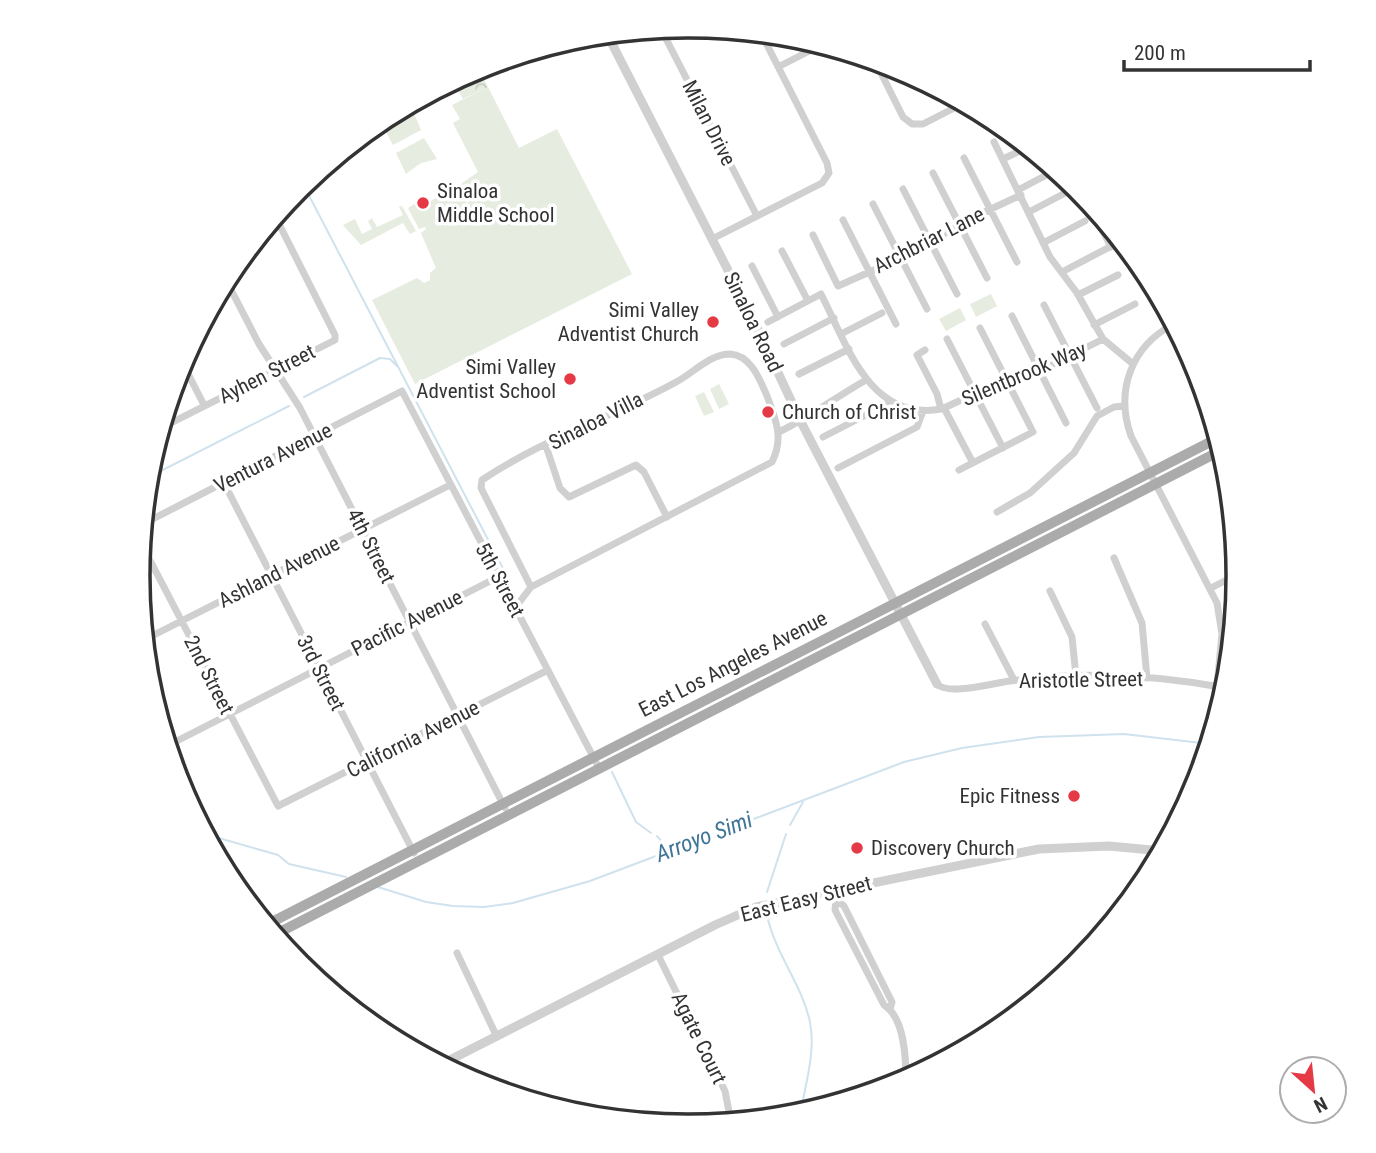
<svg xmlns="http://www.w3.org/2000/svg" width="1376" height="1153" font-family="'Roboto Condensed',sans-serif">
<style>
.green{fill:#e6ecdf}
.park{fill:url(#park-crowns)}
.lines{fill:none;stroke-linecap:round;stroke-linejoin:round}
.stream{stroke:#cfe2ee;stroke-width:2}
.minor{stroke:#d0d0d0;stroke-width:7}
.tertiary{stroke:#d0d0d0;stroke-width:9}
.primary{stroke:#ababab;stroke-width:10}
.poi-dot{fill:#e63946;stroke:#fff;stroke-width:2.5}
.labels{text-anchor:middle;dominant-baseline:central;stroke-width:7;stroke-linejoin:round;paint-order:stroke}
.street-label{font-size:21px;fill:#333;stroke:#fff}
.poi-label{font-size:21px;fill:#333;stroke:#fff;text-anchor:start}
.water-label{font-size:23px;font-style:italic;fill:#3f7597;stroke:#fff}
.rim{fill:none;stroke:#333;stroke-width:3.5}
</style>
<defs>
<pattern id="park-crowns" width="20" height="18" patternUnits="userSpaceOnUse" patternTransform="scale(1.75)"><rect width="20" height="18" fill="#e6ecdf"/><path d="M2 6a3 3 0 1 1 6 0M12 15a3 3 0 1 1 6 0" fill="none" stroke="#c6cbc0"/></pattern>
</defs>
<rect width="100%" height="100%" fill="#fff"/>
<path class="green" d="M488,87L519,148L557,129L632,274L415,384L372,300L417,278L424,283L430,280V273L436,268L421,233L426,229L425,227L419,229L408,208L416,203L419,207L455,188L465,192L466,203L469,202V191L461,184L478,172L453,123L460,119L452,105Z
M410,104L421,130L393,145L380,121Z
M424,138L437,159L421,163L406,174L396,153Z
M402,206L416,231L410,234L403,223L361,245L343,225L355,219L362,234L372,229L368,221L372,218L377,227L403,215L399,207Z
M991,294L997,306L976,317L970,304Z
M960,308L966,320L946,331L939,319Z
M719,384L729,404L719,409L710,389Z
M704,392L714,412L704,416L695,396Z"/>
<path class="park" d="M478,68L488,87L463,99L453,81Z"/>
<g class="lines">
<path class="stream" d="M303,184L508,578
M304,397L380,358L390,359L398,367
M147,478L289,406
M612,772L636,822L651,833
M790,825L803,802
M205,834L278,855L289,864L346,877
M657,836L670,851
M378,887L426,902L453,906L484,907L513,903L590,881L904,762L962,748L1039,737L1124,734L1210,744
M767,892L786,834
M767,915C775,954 802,984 810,1022C816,1052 805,1086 800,1115"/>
<path class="minor" d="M661,29L757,216
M875,61L903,117L912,124H923L964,103
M778,67L821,45
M994,142L1050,257L1077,293L1103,339L1133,364
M964,158L1017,262
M1003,159L1028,147
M933,173L987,278
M903,189L957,294
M1018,190L1056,170
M1085,197L1111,247
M873,204L927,309
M1029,212L1069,191
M843,220L896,324
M813,235L838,286L901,258L974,217L1021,195
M712,239L822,183L829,173L827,163L761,33
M1043,243L1085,221
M782,251L808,301
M752,266L778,317
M1136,266L1140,264
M1062,272L1121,241
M226,280L259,344L300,408L505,808
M1078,295L1118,275
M1154,300L1160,297
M1044,305L1097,408
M1012,316L1066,423
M768,322L821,294C847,345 870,422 941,409L937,394L917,355L925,350
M1174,324C1131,346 1115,391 1131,436L1217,603L1222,634L1217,686
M1094,325L1135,304
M841,334L882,313
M947,339L1003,448
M784,344L834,318
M182,362L204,405
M799,374L849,349
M161,428L335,340V335L275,216
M779,432C810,417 836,397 866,380
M823,437L891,402
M546,446L560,488L569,497L636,465L644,472L667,517
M973,463L944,408L1006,379L1044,369L1103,339
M838,468L917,427L923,411
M959,470L1033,432L980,328
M224,483L414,853
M997,512L1030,493L1074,453L1097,416L1114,407L1124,406
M143,524L402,391L599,768
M141,543L278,806L548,670
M1114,558L1142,623L1147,678
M1211,588L1238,574
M1050,591L1072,637L1076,676
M515,608L531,587L772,462C784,438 776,420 767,396C760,380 751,355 730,354C711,354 694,372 678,381C615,416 543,439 482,480L481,488L531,587
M985,624L1014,680
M144,640L450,485
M937,684C948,696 993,683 1010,681C1081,671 1156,675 1226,688
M167,746L498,577
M835,899L844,906L892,1002L890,1009
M836,900L835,910L884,1005C905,1018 906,1059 906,1081
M457,953L497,1037
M658,955L725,1091L731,1122"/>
<path class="tertiary" d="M607,34L755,323L801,422L937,684
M440,1065L715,925L756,907L1039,849L1109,846L1162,851"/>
<path class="primary" d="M266,925L1218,438
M274,935L1222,450"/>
</g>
<g class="poi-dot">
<circle cx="423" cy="203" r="7"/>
<circle cx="713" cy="322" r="7"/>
<circle cx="570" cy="379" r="7"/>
<circle cx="768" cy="412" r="7"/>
<circle cx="1074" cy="796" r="7"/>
<circle cx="857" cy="848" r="7"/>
</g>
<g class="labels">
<g class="street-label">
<text transform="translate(709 123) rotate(63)">Milan Drive</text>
<text transform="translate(929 240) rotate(-27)">Archbriar Lane</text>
<text transform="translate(753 322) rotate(64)">Sinaloa Road</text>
<text transform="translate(267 374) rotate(-27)">Ayhen Street</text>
<text transform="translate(1024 374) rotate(-23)">Silentbrook Way</text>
<text transform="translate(596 421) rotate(-27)">Sinaloa Villa</text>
<text transform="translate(273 458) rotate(-27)">Ventura Avenue</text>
<text transform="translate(371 546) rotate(63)">4th Street</text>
<text transform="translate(279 572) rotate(-27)">Ashland Avenue</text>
<text transform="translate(500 580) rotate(62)">5th Street</text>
<text transform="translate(407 623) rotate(-27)">Pacific Avenue</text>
<text transform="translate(733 664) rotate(-27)">East Los Angeles Avenue</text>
<text transform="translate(321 673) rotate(63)">3rd Street</text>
<text transform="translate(209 675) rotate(63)">2nd Street</text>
<text transform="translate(1081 680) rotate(-1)">Aristotle Street</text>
<text transform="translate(413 739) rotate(-27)">California Avenue</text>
<text transform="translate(806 899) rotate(-14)">East Easy Street</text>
<text transform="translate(699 1038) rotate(64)">Agate Court</text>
</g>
<g class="poi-label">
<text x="437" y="191">Sinaloa<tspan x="437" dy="24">Middle School</tspan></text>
<text x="699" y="310" text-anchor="end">Simi Valley<tspan x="699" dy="24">Adventist Church</tspan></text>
<text x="556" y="367" text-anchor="end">Simi Valley<tspan x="556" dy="24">Adventist School</tspan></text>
<text x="782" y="412">Church of Christ</text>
<text x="1060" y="796" text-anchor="end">Epic Fitness</text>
<text x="871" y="848">Discovery Church</text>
</g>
<g class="water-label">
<text transform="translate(704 837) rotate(-21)">Arroyo Simi</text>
</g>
</g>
<path d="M0 0H1376V1153H0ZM150 576a538 538 0 1 1 1076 0a538 538 0 1 1-1076 0Z" fill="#fff" fill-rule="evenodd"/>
<path class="rim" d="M150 576a538 538 0 1 1 1076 0a538 538 0 1 1-1076 0Z"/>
<g transform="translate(1313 1090) rotate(153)"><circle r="33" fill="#ffffff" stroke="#adadad" stroke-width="2"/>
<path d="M0-5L12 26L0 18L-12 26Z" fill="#e63946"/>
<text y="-10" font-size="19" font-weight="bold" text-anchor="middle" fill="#333333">N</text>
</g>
<path d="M1124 60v10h186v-10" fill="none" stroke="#333333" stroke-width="3.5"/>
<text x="1134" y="60" font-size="21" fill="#333333" stroke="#ffffff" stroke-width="5" paint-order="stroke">200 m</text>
</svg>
